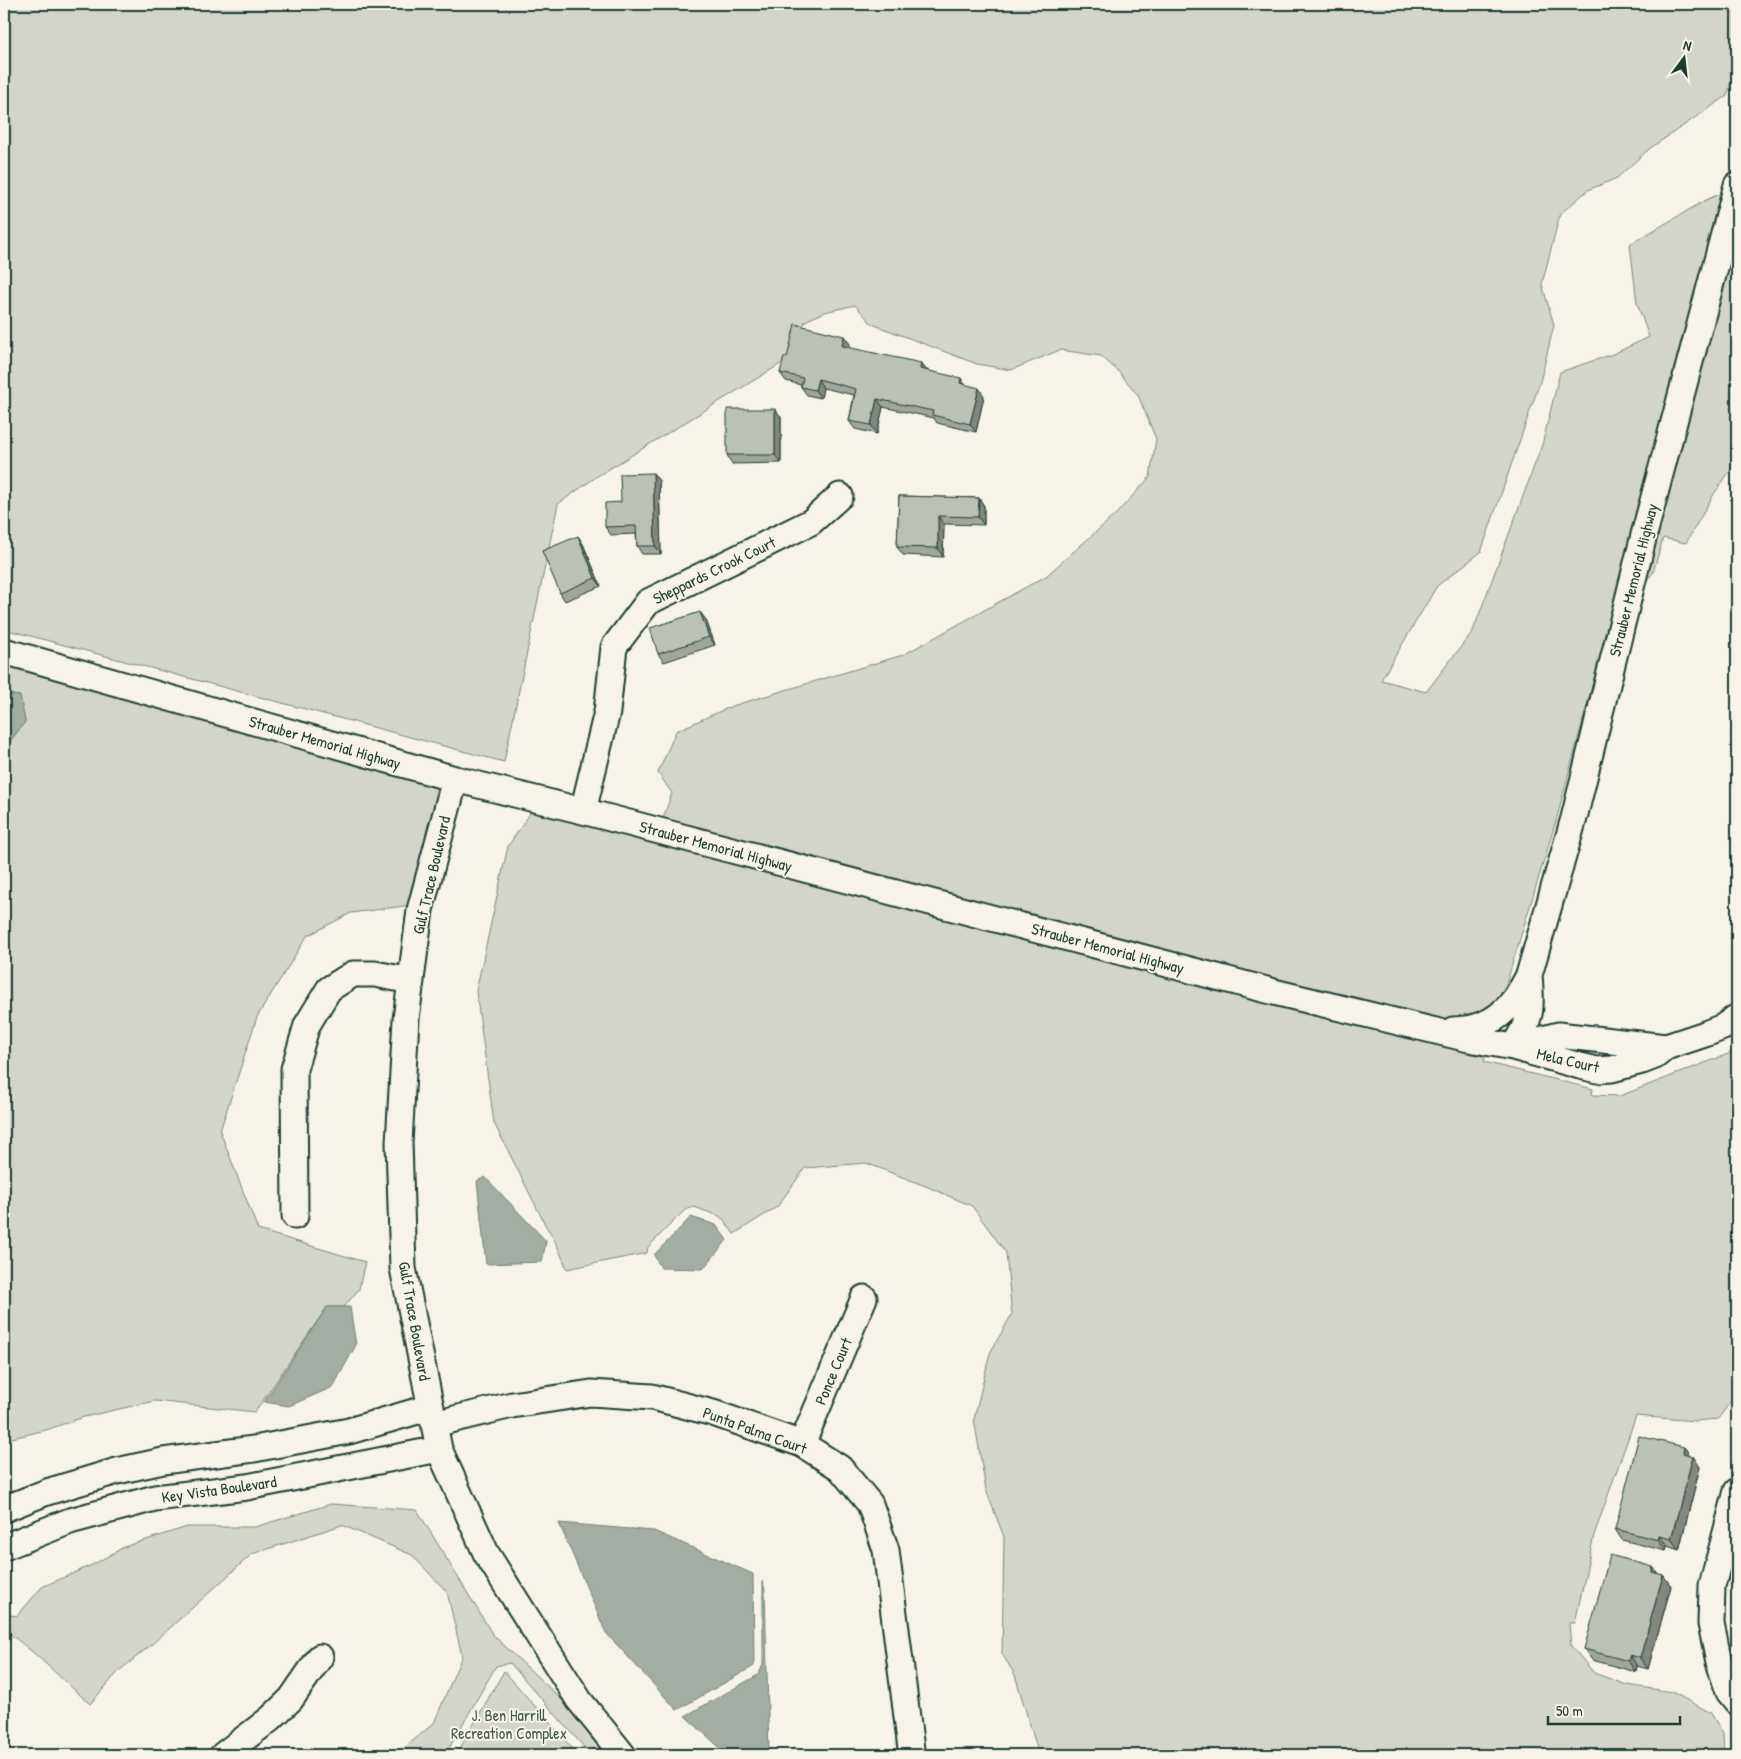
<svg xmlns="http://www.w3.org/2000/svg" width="1741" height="1759" font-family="'Patrick Hand',sans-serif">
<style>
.green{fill:#d3d5ca;stroke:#79897f}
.water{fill:#a4ada3;stroke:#6f8077}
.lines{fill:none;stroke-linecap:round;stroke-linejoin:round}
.minor-casing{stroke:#1f3d34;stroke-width:29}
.minor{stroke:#f7f3e8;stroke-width:25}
.wall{fill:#a1a69d;stroke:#1f3d34}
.shaded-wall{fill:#83877f;stroke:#1f3d34}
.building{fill:#bbc1b6;stroke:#1f3d34}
.labels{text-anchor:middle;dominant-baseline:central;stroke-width:4;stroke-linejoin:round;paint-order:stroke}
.street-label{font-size:16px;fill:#1f3d34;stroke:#f7f3e8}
.park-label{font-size:16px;fill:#435b52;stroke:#f7f3e8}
</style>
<rect width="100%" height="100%" fill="#f7f3e8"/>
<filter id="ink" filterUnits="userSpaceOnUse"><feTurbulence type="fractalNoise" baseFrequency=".02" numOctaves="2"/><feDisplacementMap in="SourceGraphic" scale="10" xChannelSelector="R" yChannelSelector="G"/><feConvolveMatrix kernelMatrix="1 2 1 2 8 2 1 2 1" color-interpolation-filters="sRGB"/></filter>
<g filter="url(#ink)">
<path class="green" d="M4,4H1737V63L1727,96L1649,149L1617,178L1588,190L1560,214L1542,284L1554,325L1540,382L1481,552L1437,586L1381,680L1426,692L1473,631L1542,445L1560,372L1613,354L1649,337L1637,303L1630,244L1706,200L1726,191L1616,610L1612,612L1556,821L1501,1001L1494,1007L1464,1019L1433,1020L1304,989L662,821L672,793L658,773L676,731L732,706L903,655L1046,576L1115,515L1150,477L1156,439L1138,395L1119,372L1101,356L1060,350L1011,370L977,364L872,324L855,305L825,312L805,321L792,357L596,477L558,504L504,762L4,629Z
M1737,220V461L1714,494L1686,543L1663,538L1653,573L1641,586Z
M4,662L443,786L412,905L351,913L307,936L257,1017L220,1131L258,1230L365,1262L359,1289L344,1307H327L255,1412L155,1401L84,1417L46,1430L4,1440V749L25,722L20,696L4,694Z
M533,809L1486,1054L1484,1062L1593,1089L1592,1095L1620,1096L1728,1054L1737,1047V1393L1718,1419L1695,1421L1636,1416L1594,1535L1575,1623H1569L1571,1646L1594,1673L1627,1685L1672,1692L1711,1713L1723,1734L1724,1755H1039L1015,1675L1002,1654L1004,1537L986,1490L974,1419L990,1353L1012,1314L1006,1253L972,1206L928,1187L866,1163L805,1168L777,1207L734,1234L723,1219L719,1216L694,1207L685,1210L648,1247L647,1253L567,1269C562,1257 554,1236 547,1228L494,1123L476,991L508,846Z
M331,1504L417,1510L493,1635L579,1716L610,1755H591L510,1663L496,1666L445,1755H396L434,1723L462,1656L447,1592L412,1555L342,1525L252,1554L151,1645L119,1671L90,1704L35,1654L4,1629V1614L17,1616L42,1587L94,1564L124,1547L187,1527H255Z
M504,1671L578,1755H456Z"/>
<path class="water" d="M4,694L20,696L25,722L4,749Z
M485,1177L546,1241L542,1262L486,1264L477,1181Z
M691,1217L716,1225L727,1240L703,1269L661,1268L654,1255Z
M327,1307H350L356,1345L333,1387L289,1406L264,1402Z
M559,1523L654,1531L753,1574L754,1666L677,1710L606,1633Z
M763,1581L765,1591L769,1755H728L685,1716L758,1675L763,1665Z"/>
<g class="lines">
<g class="minor-casing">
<path id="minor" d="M4,651L455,779L583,811L1278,993L1469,1039L1513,1047L1580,1066L1597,1070L1612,1069L1642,1061L1655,1056L1666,1047
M455,779L420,910L406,1019L399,1143L403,1268L439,1449L486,1553L579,1700L623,1755
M583,811L607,712L614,647L648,602L811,522L840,496
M1453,1030C1493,1029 1512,1009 1529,975L1574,818L1645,531L1737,185
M1513,1047L1558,1035L1666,1047L1705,1034L1723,1027L1737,1017
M1513,1047C1532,1019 1532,1008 1529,975
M295,1216L294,1069L307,1025L329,989L353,974H375L411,981
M434,1424L512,1405L591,1393L652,1397L713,1413L802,1444L840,1468L870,1504L886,1550L911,1749
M802,1444L864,1298
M1737,1491L1712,1586L1711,1624L1719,1662L1729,1692L1737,1702
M4,1509L47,1492L117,1471L163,1461L254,1449L349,1431L431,1407
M4,1547L70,1521L155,1498L247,1487L439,1449
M223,1755L270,1719L291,1699L320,1657"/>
</g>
<use href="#minor" class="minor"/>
</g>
<path class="wall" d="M850,344L849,348L927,370L965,384L984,396L976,432L937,423L934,418L883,407L877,434L855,429L849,421L854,395L823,388L821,398L807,395L801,387V385L786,381L780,373L787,358Z
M775,409L781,417V463L732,464L727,455Z
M653,473L659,481L661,554H642L637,546L636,534L611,535L605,527L621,502Z
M899,496L979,498L984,506V525L944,524L943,557L903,555L897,547Z
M578,536L583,544L601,586L565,601L560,593Z
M700,612L706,620L715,645L664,662L658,654Z
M1684,1447L1690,1455L1700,1467L1679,1550L1667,1546L1666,1551L1622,1540L1615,1529Z
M1653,1567L1658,1574L1663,1575L1671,1586L1648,1669L1637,1666L1636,1672L1592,1660L1584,1649Z"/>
<path class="shaded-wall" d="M844,336L850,344L848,355L842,346Z
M921,363L927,371L920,369Z
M961,378L966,387L960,383Z
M818,379L823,388L821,398L815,390Z
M979,388L984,396L976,432L970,424Z
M877,399L883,407L877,434L871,425Z
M775,409L781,417V463L775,455Z
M653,473L659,481L661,554L655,546Z
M979,498L984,506V525L978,517Z
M938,516L944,524L943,557L938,548Z
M578,536L583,544L601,586L595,578Z
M700,612L706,620L715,645L709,637Z
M1684,1447L1692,1458L1683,1453Z
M1693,1456L1700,1467L1679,1550L1671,1539Z
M1659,1536L1667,1546L1666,1551L1658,1540Z
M1653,1567L1661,1578L1652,1572Z
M1663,1575L1671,1586L1648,1669L1640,1658Z
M1630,1655L1637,1666L1636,1672L1628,1661Z"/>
<path class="building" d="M795,324L844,336L842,346L921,363L920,369L961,378L960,383L979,388L970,424L932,415L933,411L877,399L871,425L849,421L856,389L818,379L815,390L801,387L803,378L780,373L784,357L787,358Z
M727,409H775V455H727Z
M653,473L655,546H637L636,526L605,527V503L621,502L620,474Z
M899,496L979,498L978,517L938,516V548L897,547Z
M578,536L595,578L560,593L542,551Z
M700,612L709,637L658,654L650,628Z
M1639,1436L1684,1447L1683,1453L1693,1456L1671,1539L1659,1536L1658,1540L1615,1529Z
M1610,1555L1653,1567L1652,1572L1663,1575L1640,1658L1630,1655L1628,1661L1584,1649Z
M1737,1597V1617L1733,1598Z"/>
</g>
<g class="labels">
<g class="street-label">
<text transform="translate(714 570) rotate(-26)">Sheppards Crook Court</text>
<text transform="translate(1633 580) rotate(-76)">Strauber Memorial Highway</text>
<text transform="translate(325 742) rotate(16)">Strauber Memorial Highway</text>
<text transform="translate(716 846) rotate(15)">Strauber Memorial Highway</text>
<text transform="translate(431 875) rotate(-77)">Gulf Trace Boulevard</text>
<text transform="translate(1108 948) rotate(15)">Strauber Memorial Highway</text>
<text transform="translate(1568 1060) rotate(13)">Mela Court</text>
<text transform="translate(415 1321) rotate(80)">Gulf Trace Boulevard</text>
<text transform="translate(833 1371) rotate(-67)">Ponce Court</text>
<text transform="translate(755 1430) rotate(20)">Punta Palma Court</text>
<text transform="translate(219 1489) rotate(-8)">Key Vista Boulevard</text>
</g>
<g class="park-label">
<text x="509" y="1715">J. Ben Harrill<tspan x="509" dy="18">Recreation Complex</tspan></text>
</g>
</g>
<rect width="1741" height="1759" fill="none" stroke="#f7f3e8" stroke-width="20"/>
<rect x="10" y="10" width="1721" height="1739" fill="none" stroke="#1f3d34" stroke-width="2" filter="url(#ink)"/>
<g transform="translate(1684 58) rotate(15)" stroke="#f7f3e8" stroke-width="4" paint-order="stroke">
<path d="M0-4L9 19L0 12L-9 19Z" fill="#1f3d34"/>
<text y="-8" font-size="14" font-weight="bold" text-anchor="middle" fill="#1f3d34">N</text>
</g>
<path d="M1548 1716v8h132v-8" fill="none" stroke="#1f3d34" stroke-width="2.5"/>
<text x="1556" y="1716" font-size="15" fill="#1f3d34" stroke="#f7f3e8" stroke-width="4" paint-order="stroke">50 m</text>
</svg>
